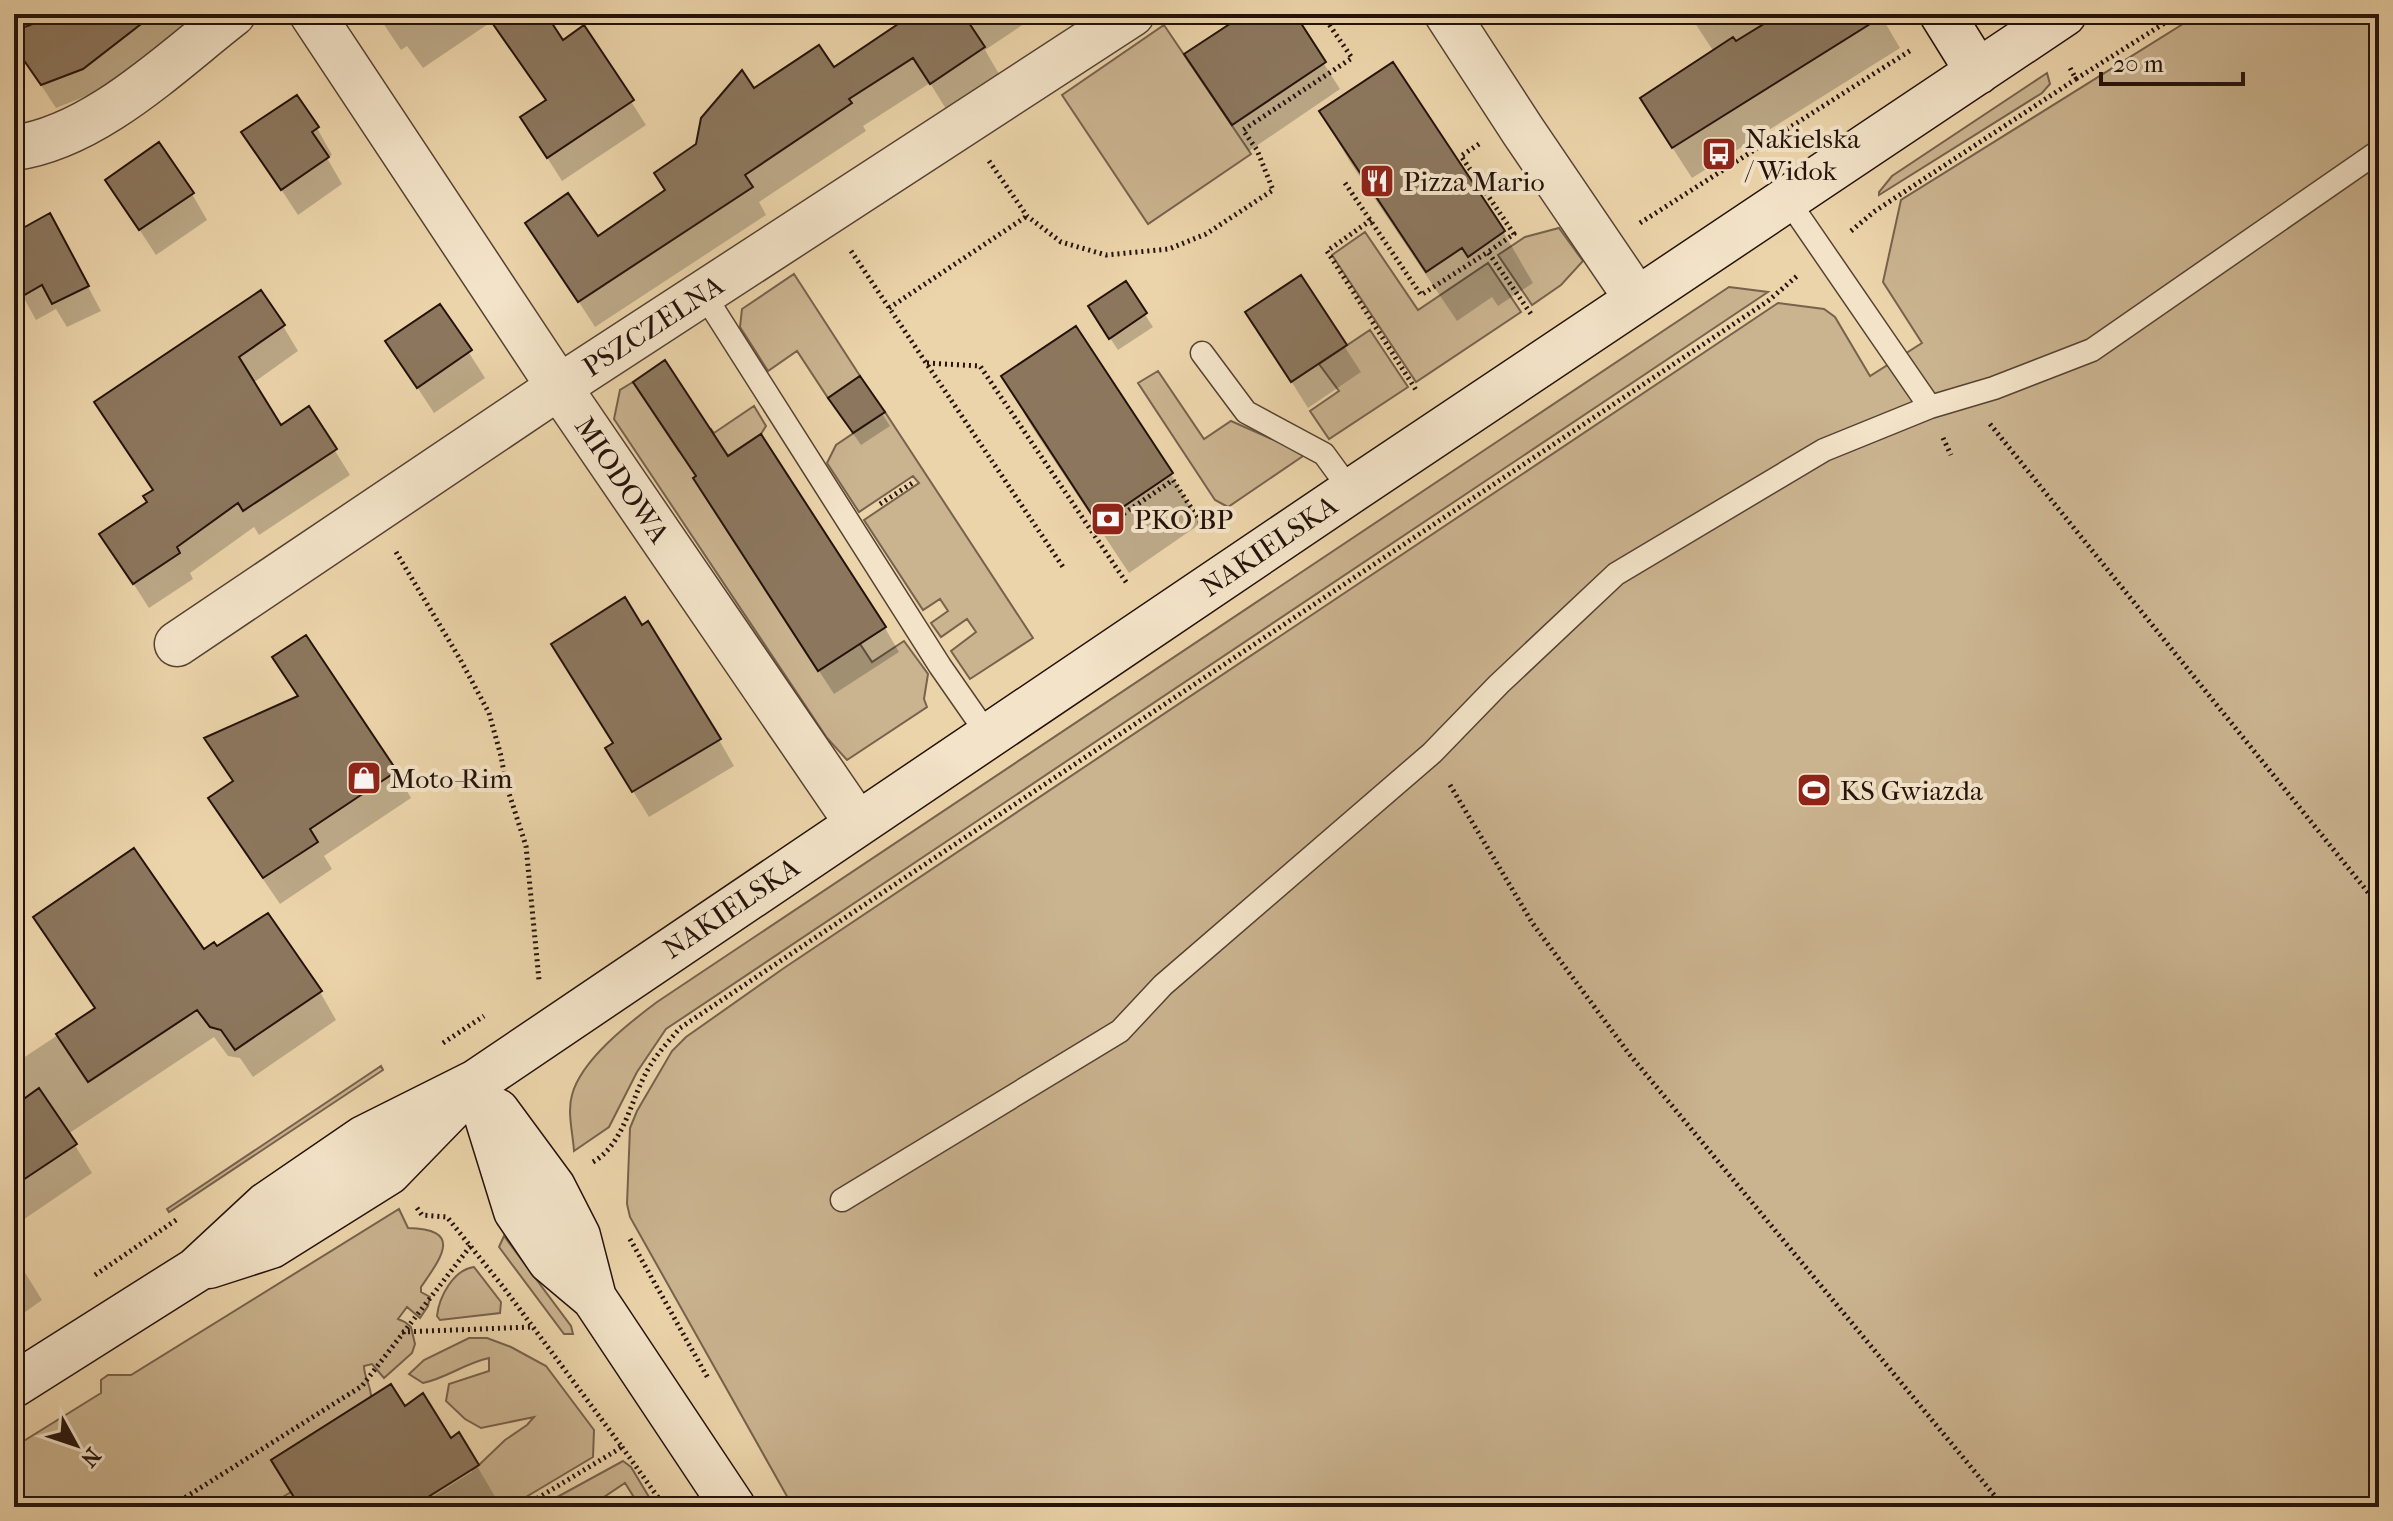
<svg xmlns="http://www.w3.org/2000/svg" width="2393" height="1521" font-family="'IM FELL French Canon',serif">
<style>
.green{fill:#cab38f;stroke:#77624d;stroke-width:2}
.shadow{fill:#0003}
.building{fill:#8c775e;stroke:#24120b;stroke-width:2}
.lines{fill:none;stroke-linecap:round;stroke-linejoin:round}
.lane-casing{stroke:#564233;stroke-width:25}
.street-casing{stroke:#564233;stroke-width:47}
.secondary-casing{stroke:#24120b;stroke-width:47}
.path{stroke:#24120b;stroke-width:5;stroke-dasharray:2 4;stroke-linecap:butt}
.lane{stroke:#f3e3c8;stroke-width:22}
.street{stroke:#f3e3c8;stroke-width:44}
.secondary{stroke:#f3e3c8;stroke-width:44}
.labels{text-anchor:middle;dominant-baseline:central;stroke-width:8;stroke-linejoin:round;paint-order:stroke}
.poi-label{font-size:28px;fill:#24120b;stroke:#f3e3c8;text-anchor:start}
.street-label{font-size:28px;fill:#24120b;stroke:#f3e3c8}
</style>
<rect width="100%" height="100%" fill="#ecd4aa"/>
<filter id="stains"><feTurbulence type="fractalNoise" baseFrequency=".0025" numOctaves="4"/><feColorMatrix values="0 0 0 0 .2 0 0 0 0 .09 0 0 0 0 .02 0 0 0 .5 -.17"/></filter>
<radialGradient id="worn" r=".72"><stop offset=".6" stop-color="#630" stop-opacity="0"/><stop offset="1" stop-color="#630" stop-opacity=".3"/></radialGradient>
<path class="green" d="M2199,14H2379V1507H793L630,1217L627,1204L630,1128L637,1111L672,1051L686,1037L784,968L1778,303L1824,309L1835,317L1870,376L1922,343L1883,282L1901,200Z
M1164,25L1251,154L1148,224L1062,95Z
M2047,73L2050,84L2042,93L1879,195V192L1892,176Z
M1559,228L1583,261L1561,285L1532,305L1498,255L1525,237Z
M1365,232L1418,310L1488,263L1521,312L1416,382L1332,255Z
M794,274L860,376L828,398L797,351L768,371L740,327L742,309Z
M1729,287L1768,292L666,1029L637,1072L609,1127L574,1151C573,1134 567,1112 572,1095C581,1060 629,1023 657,1002Z
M1370,330L1408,387L1329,439L1310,411L1339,391L1319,364Z
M1158,371L1204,439L1231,421L1306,454L1228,507L1215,500L1138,383Z
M633,382L679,451L711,429L714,433L754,406L766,426L761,434L694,478L860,644L872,662L904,641L928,674L924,699L927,707L847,760L827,738L614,419L620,390Z
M885,412L1033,638L970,679L951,651L976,632L967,619L941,637L931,623L948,611L940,599L923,610L864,520L919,483L913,476L859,512L827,463L836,445Z
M381,1066L383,1070L169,1212L167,1209Z
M399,1209L408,1228C464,1229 441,1258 421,1287V1292L430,1297L428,1306L420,1318L407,1307L398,1319L405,1322L411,1327L415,1344L412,1353L384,1378L372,1364L364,1366C364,1378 371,1385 371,1397L271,1460L291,1492L273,1503L266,1500L258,1502L260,1507H14V1447L101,1393V1380L108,1375H131Z
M504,1236L571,1326L573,1334H564L499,1247Z
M474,1267L501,1302L500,1313L440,1320L437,1316C439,1297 453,1270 474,1267Z
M469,1338H487L511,1347L546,1366L594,1430L593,1457L526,1497L514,1507H412L479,1465L505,1440L527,1425L534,1417L481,1428L465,1419L446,1401L449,1384L489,1371V1358C465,1363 447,1378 423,1383L409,1374L424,1360Z
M623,1461L631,1467L655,1507H640L625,1483L589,1507H539Z"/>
<path class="shadow" d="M14,14H50L53,21L62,14H187L190,20L96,92L56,108L14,44V33L17,32L14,24Z
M377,14H544L563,43L584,28L646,125L562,181L522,118L547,102L491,22L423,68L407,46L401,50Z
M917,14H1039L985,50L999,74L946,109L930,83L863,126L866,131L759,202L766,215L595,327L528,223L597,239L667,191L698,146L754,91L834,70Z
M1248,14H1292L1340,89L1249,151L1187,55Z
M1517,14H1537L1523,23Z
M1689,14H1880L1900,48L1692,178L1661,130L1714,52Z
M1392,65L1504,233L1533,283L1498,306L1492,297L1457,321L1350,162L1321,112Z
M317,128L332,155L327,158L342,184L298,215L244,133Z
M107,180L192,194L207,220L156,255Z
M14,235L63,240L101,311L67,327L56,309L36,320L14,280Z
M1300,278L1361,372L1308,408L1248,313Z
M1125,284L1153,327L1118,350L1098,320Z
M440,307L485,378L434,413L387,341Z
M283,326L298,351L253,383L281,427L309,409L350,475L259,535L254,527L190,573L193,579L149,608L102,535L149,503L154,491L111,428Z
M1003,377L1171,474L1200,524L1129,573L1032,427Z
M860,379L890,426L861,445L838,412Z
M635,383L728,458L885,628L899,652L834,694L710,503L697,478Z
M275,658L396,772L411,798L324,856L332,869L280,904L226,825L211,799L234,783L207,739L299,698Z
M719,740L734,766L649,817L623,775L615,744Z
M36,918L203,952L320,992L336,1020L253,1077L240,1058L228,1056L214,1037L68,1134L92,1173L14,1226V1064L96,1010L52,946Z
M14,1255L42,1300L14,1320Z
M404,1408L451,1440L477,1466L497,1500L486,1507H416L472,1472V1467L408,1507H277L276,1504Z"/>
<path class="building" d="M59,14H154L83,69L41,85L14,46V31Z
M486,14H546L563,40L584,25L634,100L547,158L520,117L546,100Z
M913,14H963L985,47L930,84L913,58L849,99L852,103L745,175L753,187L578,302L525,223L568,193L598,236L665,190L654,173L696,144L701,118L742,70L754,88L819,45L834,67Z
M1245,14H1295L1326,62L1232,125L1184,54Z
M1780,14H1886L1672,148L1640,98L1733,37L1736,41Z
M1393,62L1505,231L1468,257L1462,248L1426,272L1319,111Z
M297,95L319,127L312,132L329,157L281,190L241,132Z
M159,142L194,193L139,230L105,180Z
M50,213L89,286L52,304L42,285L14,301V233Z
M1301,275L1347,345L1291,382L1245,312Z
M1126,281L1147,313L1109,339L1088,306Z
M261,290L285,325L239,357L281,425L309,406L337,449L243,511L238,503L177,547L180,553L133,584L99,534L147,502L143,496L153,490L94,402Z
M440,304L472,350L417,388L385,341Z
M1076,326L1173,473L1098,524L1001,376Z
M665,360L728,456L761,434L886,627L818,671L693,478L696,476L633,382Z
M860,376L885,412L853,433L828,398Z
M625,597L642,625L648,621L721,739L632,792L605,748L613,743L551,644Z
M306,635L397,771L310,829L318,842L263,878L208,798L233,781L204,738L298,696L272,657Z
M134,848L204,949L214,942L217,946L268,913L322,991L235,1050L221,1030L210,1027L197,1010L88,1082L56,1034L95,1008L33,917Z
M39,1088L77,1144L14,1186V1106Z
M391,1384L405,1406L423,1393L451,1438L459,1432L479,1465L412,1507H300L271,1460Z"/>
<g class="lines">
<g class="lane-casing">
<path id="lane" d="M1787,199L1930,407
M703,293L940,666L988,735
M1202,353L1246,412L1324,454L1351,491
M842,1200L1120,1031L1163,985L1432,753L1499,684L1616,574L1824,450L1930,407L1994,388L2092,350L2379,151"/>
</g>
<g class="street-casing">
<path id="street" d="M312,14L559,387L857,823
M1447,14L1523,131L1637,299
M14,148C95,137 170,63 233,14
M177,644L559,387L1132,14"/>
</g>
<g class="secondary-casing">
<path id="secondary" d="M1942,14L1978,72
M476,1082L516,1211L550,1261L594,1298L733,1507
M497,1111L553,1187L578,1236L594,1298
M209,1266L271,1246L389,1172L455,1104
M14,1385L196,1270L266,1205L364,1138L476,1082L1351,491L2064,14"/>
</g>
<path class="path" d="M2076,79L2179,14
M1479,144L1461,156L1514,234L1488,252
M989,161L1027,216L1061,242L1106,255L1169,249L1206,234L1273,190L1257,150L1243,130L1352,58L1322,14
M1345,183L1421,295L1488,252L1531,314
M1371,220L1327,251L1416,390
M1640,223L1911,50
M1851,231L1875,211L2076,79L2069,66
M851,251L1063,567
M889,308L1027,216
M927,363L980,366L1128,585
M1990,424L2379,906
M1943,438L1951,455
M880,504L914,482
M1094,534L1173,480L1207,532
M396,552L460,659L489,713L501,756L506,784L526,846L539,980
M1450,785L1533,924L1630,1055L2004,1507
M443,1043L484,1016
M593,1162C624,1144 630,1102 646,1073C654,1057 668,1042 680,1028L1768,301L1797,276
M417,1208L422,1215L447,1217L504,1288L622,1447L523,1507
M630,1239L709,1380
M95,1275L179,1218
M402,1332L532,1327
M622,1447L665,1507
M170,1507L362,1386L472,1244"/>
<use href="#lane" class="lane"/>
<use href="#street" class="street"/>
<use href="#secondary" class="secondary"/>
</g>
<defs>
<g id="bus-square" transform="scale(1.8)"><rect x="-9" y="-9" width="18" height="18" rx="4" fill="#8f2418" stroke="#f3e3c8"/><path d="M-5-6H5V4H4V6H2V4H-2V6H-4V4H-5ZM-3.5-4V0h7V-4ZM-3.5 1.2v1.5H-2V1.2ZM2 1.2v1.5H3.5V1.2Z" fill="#fff"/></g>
<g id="restaurant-square" transform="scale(1.8)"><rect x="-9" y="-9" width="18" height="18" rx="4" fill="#8f2418" stroke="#f3e3c8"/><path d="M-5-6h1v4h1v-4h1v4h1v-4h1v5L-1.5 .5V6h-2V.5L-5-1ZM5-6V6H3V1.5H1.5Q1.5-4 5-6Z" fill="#fff"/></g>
<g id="bank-square" transform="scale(1.8)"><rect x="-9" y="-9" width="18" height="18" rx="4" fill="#8f2418" stroke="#f3e3c8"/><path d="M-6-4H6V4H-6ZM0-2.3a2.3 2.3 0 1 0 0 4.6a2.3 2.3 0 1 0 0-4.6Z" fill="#fff"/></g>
<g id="shop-square" transform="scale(1.8)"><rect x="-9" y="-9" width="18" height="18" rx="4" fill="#8f2418" stroke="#f3e3c8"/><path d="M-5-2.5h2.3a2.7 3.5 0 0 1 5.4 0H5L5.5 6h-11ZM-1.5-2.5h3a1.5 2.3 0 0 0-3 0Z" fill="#fff"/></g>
<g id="stadium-square" transform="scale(1.8)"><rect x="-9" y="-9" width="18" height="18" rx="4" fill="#8f2418" stroke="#f3e3c8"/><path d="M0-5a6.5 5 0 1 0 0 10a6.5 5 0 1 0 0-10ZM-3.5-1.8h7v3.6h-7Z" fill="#fff"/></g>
</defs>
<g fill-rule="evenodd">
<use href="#bus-square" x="1719" y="154"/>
<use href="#restaurant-square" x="1377" y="181"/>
<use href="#bank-square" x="1108" y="519"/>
<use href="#shop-square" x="364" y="778"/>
<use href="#stadium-square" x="1814" y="790"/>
</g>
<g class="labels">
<g class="poi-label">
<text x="1745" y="138">Nakielska<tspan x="1745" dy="32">/ Widok</tspan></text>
<text x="1403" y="181">Pizza Mario</text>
<text x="1134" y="519">PKO BP</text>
<text x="390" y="778">Moto-Rim</text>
<text x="1840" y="790">KS Gwiazda</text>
</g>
<g class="street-label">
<text transform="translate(653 326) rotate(-33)">PSZCZELNA</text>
<text transform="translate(622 480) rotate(56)">MIODOWA</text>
<text transform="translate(1269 546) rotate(-34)">NAKIELSKA</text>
<text transform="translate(731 908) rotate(-34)">NAKIELSKA</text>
</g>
</g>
<rect width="2393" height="1521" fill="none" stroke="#ecd4aa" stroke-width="48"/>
<rect x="16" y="16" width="2361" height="1489" fill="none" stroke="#24120b" stroke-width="4"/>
<rect x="24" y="24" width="2345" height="1473" fill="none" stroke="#24120b" stroke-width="2"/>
<g transform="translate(76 1445) rotate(130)" stroke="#f3e3c8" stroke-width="6" paint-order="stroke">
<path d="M0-6L14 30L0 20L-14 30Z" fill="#24120b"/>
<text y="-12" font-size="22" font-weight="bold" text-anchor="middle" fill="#24120b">N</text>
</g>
<path d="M2101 72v12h142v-12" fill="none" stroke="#24120b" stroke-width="4"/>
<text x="2113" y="72" font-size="24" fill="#24120b" stroke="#f3e3c8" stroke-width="6" paint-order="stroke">20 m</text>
<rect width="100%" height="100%" filter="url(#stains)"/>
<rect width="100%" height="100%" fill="url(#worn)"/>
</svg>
